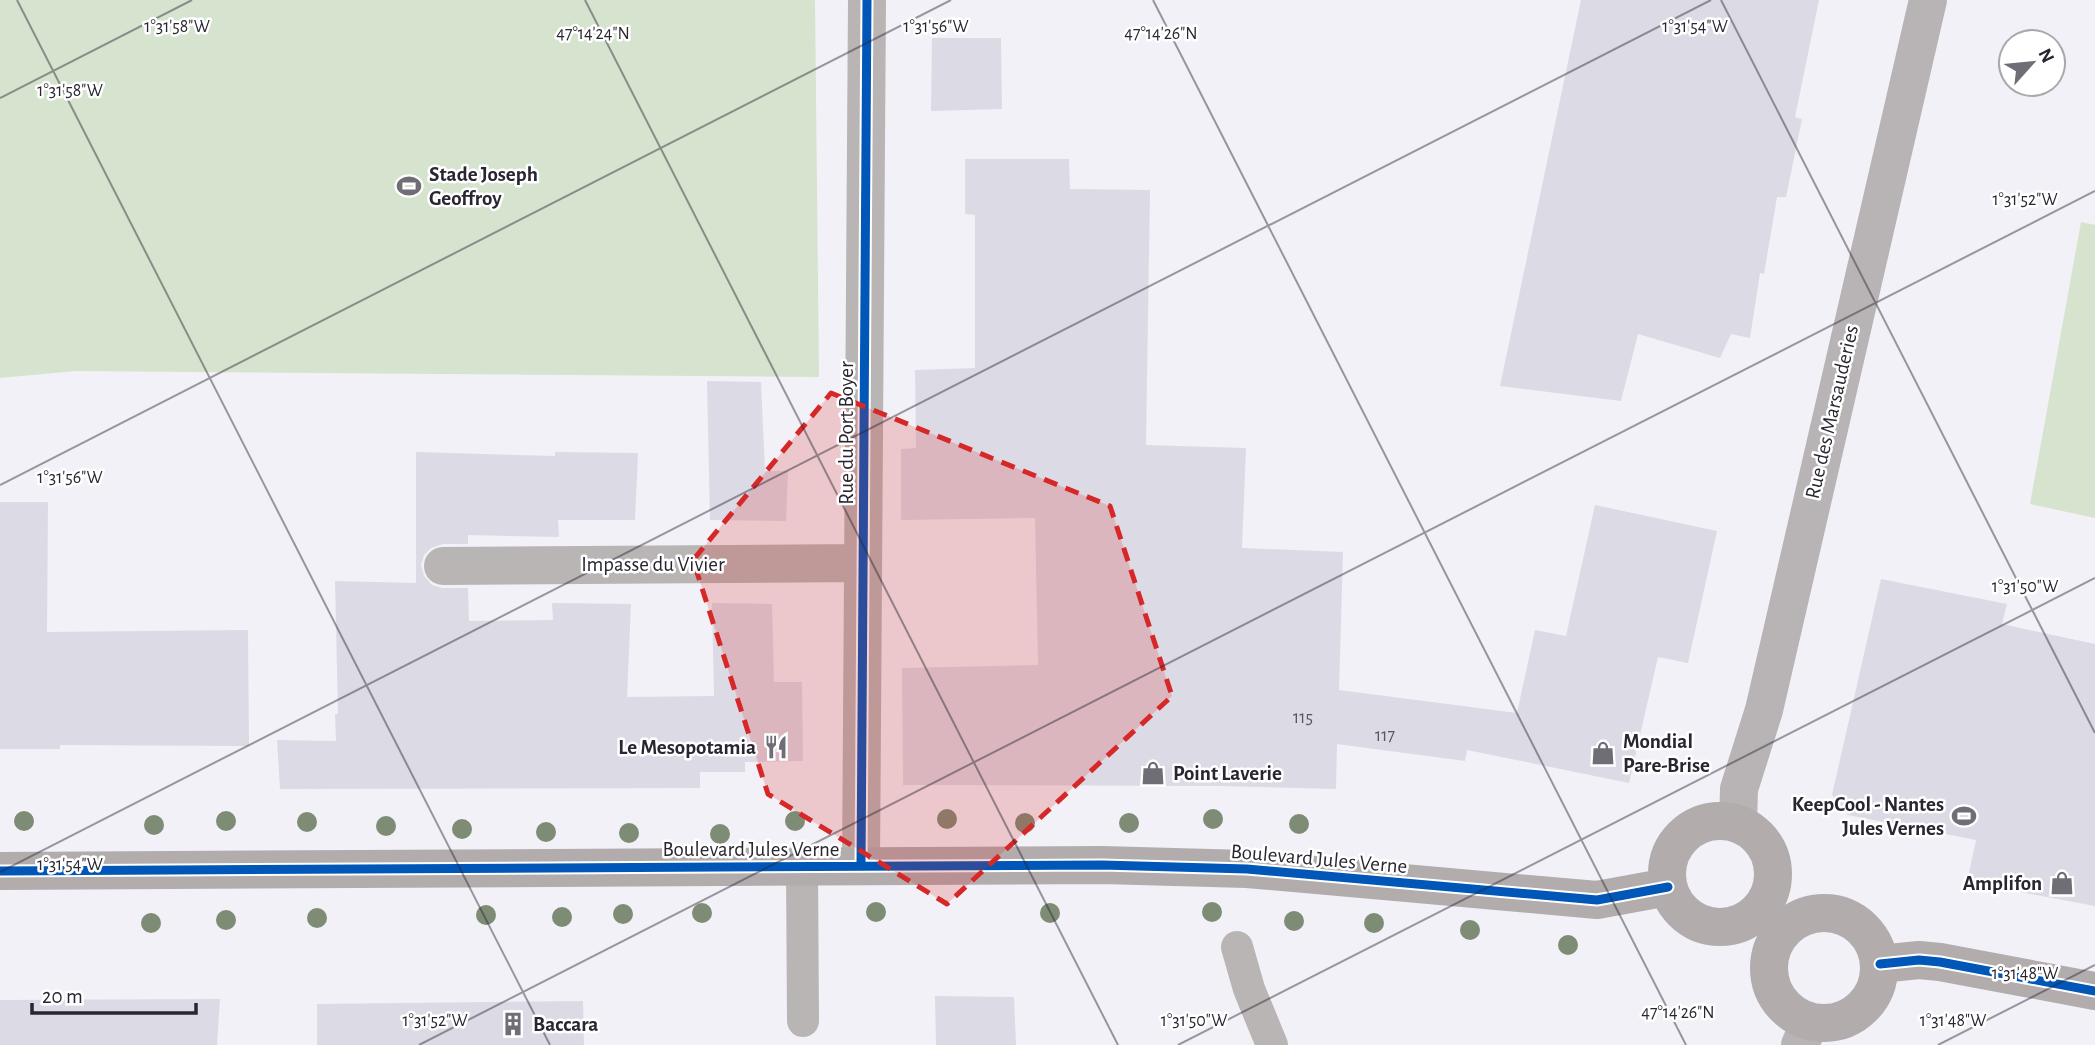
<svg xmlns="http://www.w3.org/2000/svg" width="2095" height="1045" font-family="'Alegreya Sans',sans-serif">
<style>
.green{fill:#d5e3cf}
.building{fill:#dcdae4}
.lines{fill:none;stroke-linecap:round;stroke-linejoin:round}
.lane{stroke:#b9b5b5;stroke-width:32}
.street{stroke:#b9b5b5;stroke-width:38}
.secondary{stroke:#b8b4b6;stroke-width:38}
.primary{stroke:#b2acad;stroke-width:38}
.cycleway-casing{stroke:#fff;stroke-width:13}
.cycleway{stroke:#0057b8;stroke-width:9}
.tree{fill:#7e8c75}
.marked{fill:#d62828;fill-opacity:0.2;stroke:#d62828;stroke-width:5;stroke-dasharray:14 9;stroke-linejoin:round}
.ticks{fill:none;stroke:#292631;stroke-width:2;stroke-opacity:0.45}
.labels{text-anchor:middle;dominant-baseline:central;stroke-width:5;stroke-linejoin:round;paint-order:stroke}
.number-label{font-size:18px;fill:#585560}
.poi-label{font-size:21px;font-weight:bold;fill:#292631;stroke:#fff;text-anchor:start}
.street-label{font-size:21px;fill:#292631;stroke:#fff}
.ticks-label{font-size:18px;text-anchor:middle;fill:#292631;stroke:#fff;stroke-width:5;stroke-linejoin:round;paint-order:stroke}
</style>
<rect width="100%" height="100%" fill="#f2f1f7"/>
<path class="green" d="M0,0H815L819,377L75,371L0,378Z
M2081,222L2095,225V518L2030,504Z"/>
<path class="building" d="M1581,0H1819L1795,117L1802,119L1786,197H1777L1764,274L1760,273L1750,338L1731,334L1720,358L1638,334L1621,401L1500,386Z
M932,38H1001L1002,109L931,111Z
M965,159H1069L1070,189L1150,190L1146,445L1246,448L1242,548L1343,552L1339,690L1517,713L1535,630L1566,636L1595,505L1717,531L1688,663L1658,657L1629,783L1467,750L1465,761L1337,744L1336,789L1220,786L903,785L902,668L1038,665L1035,518L901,520V449L916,448L915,370L975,368V215L965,214Z
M707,381L761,382L765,471H788L786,521L710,520Z
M416,452L555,456V452L638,453L635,520H558L559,537L468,535V544H443L431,548L424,555L421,565L424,576L432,585L442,588H468L469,621L553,620L552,603L631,604L627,697L714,696L712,603L772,604L774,682H802L803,761L745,762V772H700V788L280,789L277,740L336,741L335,714H338L335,581L416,583Z
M0,502H48L47,632L248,630L249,746L60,745V749H0Z
M1881,579L2007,604L2002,624L2095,644V906L1967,882L1976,840L1848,815L1832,795Z
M935,996L1014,997L1016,1045H936Z
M220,999L217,1045H0V1000Z
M583,1001L584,1045H317V1004Z"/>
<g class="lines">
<path class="lane" d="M802,866L803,1021
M1237,947L1249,989L1272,1045"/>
<path class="street" d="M443,566L863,563
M861,866L867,0"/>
<path class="secondary" d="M1738,824L1739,789L1764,710L1928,0
M1800,1045L1810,1022"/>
<path class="primary" d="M1667 874a53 53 0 1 1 106 0a53 53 0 1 1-106 0Z
M0,871L1102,865L1247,869L1597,900L1668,887
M1769 968a55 55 0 1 1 110 0a55 55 0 1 1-110 0Z
M1880,964L1919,960L1940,962L2095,991"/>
<g class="cycleway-casing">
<path id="cycleway" d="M861,866L867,0
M0,871L1102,865L1247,869L1597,900L1668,887
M1880,964L1919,960L1940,962L2095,991"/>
</g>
<use href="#cycleway" class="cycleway"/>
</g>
<g class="tree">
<circle cx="947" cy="819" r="10"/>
<circle cx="1213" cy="819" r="10"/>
<circle cx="24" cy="821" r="10"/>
<circle cx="226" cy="821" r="10"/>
<circle cx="795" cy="821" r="10"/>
<circle cx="307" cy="822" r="10"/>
<circle cx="1025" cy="823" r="10"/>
<circle cx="1129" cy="823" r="10"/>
<circle cx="1299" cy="824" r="10"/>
<circle cx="154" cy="825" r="10"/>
<circle cx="386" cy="826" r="10"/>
<circle cx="462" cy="829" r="10"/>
<circle cx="546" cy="832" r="10"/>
<circle cx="629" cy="833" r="10"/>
<circle cx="720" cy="834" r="10"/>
<circle cx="876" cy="912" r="10"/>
<circle cx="1212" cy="912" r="10"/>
<circle cx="702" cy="913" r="10"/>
<circle cx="1050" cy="913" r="10"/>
<circle cx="623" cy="914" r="10"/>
<circle cx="486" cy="915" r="10"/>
<circle cx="562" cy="917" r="10"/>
<circle cx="317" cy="918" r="10"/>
<circle cx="226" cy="920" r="10"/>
<circle cx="1294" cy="921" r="10"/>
<circle cx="151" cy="923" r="10"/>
<circle cx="1374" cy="923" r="10"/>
<circle cx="1470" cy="930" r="10"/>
<circle cx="1568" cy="945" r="10"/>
</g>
<path class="marked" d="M831,393L1110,506L1172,696L947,904L768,794L693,560Z"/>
<path class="ticks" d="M17,0L550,1045M585,0L1118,1045M1153,0L1686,1045M1721,0L2095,733M0,98L192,0M0,485L951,0M0,872L1711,0M419,1045L2095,191M1178,1045L2095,578M1938,1045L2095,965"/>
<defs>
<g id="stadium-bare" transform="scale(1.89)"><path d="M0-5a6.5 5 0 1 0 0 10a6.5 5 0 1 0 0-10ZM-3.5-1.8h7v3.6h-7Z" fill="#6f6d76" stroke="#fff" stroke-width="2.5" paint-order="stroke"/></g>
<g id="restaurant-bare" transform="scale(1.89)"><path d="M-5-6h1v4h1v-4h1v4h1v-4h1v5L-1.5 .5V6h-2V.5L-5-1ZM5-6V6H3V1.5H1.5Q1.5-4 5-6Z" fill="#6f6d76" stroke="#fff" stroke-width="2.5" paint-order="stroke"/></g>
<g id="shop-bare" transform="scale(1.89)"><path d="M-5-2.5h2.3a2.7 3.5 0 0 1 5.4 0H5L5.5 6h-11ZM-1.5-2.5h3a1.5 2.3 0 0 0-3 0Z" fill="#6f6d76" stroke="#fff" stroke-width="2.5" paint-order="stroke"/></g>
<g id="building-bare" transform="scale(1.89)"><path d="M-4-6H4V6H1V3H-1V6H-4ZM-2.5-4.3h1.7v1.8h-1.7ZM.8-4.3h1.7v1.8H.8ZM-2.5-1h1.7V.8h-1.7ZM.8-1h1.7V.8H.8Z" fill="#6f6d76" stroke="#fff" stroke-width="2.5" paint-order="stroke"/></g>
</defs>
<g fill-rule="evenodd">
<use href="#stadium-bare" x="409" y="186"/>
<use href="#restaurant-bare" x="776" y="747"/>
<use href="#shop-bare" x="1603" y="753"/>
<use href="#shop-bare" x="1153" y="773"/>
<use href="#stadium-bare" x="1964" y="816"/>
<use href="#shop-bare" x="2062" y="883"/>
<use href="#building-bare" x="513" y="1024"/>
</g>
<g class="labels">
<g class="number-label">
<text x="1303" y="718">115</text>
<text x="1385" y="736">117</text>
</g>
<g class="poi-label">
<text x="429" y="174">Stade Joseph<tspan x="429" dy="24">Geoffroy</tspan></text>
<text x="1623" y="741">Mondial<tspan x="1623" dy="24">Pare-Brise</tspan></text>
<text x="756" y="747" text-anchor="end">Le Mesopotamia</text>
<text x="1173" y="773">Point Laverie</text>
<text x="1944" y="804" text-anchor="end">KeepCool - Nantes<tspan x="1944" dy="24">Jules Vernes</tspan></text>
<text x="2042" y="883" text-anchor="end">Amplifon</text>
<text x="533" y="1024">Baccara</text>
</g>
<g class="street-label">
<text transform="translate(1832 412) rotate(-77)">Rue des Marsauderies</text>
<text transform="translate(846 433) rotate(-90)">Rue du Port Boyer</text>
<text x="653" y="564">Impasse du Vivier</text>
<text x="751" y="849">Boulevard Jules Verne</text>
<text transform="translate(1319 859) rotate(5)">Boulevard Jules Verne</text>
</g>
</g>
<g class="ticks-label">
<text x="177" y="32">1°31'58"W</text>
<text x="936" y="32">1°31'56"W</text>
<text x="1695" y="32">1°31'54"W</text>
<text x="593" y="39">47°14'24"N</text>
<text x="1161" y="39">47°14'26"N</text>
<text x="70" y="96">1°31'58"W</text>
<text x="2025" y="205">1°31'52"W</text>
<text x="70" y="483">1°31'56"W</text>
<text x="2025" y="592">1°31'50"W</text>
<text x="70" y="870">1°31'54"W</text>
<text x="2025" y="979">1°31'48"W</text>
<text x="1678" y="1018">47°14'26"N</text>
<text x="435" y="1026">1°31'52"W</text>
<text x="1194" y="1026">1°31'50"W</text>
<text x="1953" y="1026">1°31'48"W</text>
</g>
<g transform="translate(2032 63) rotate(63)"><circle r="33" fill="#ffffff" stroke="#a9a8ad" stroke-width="2"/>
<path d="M0-5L12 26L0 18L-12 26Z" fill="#6f6d76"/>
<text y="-10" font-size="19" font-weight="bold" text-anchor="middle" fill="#292631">N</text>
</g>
<path d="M32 1003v10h164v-10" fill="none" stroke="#292631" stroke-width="3.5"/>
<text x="42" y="1003" font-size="21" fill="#292631" stroke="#ffffff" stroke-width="5" paint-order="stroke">20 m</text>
</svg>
